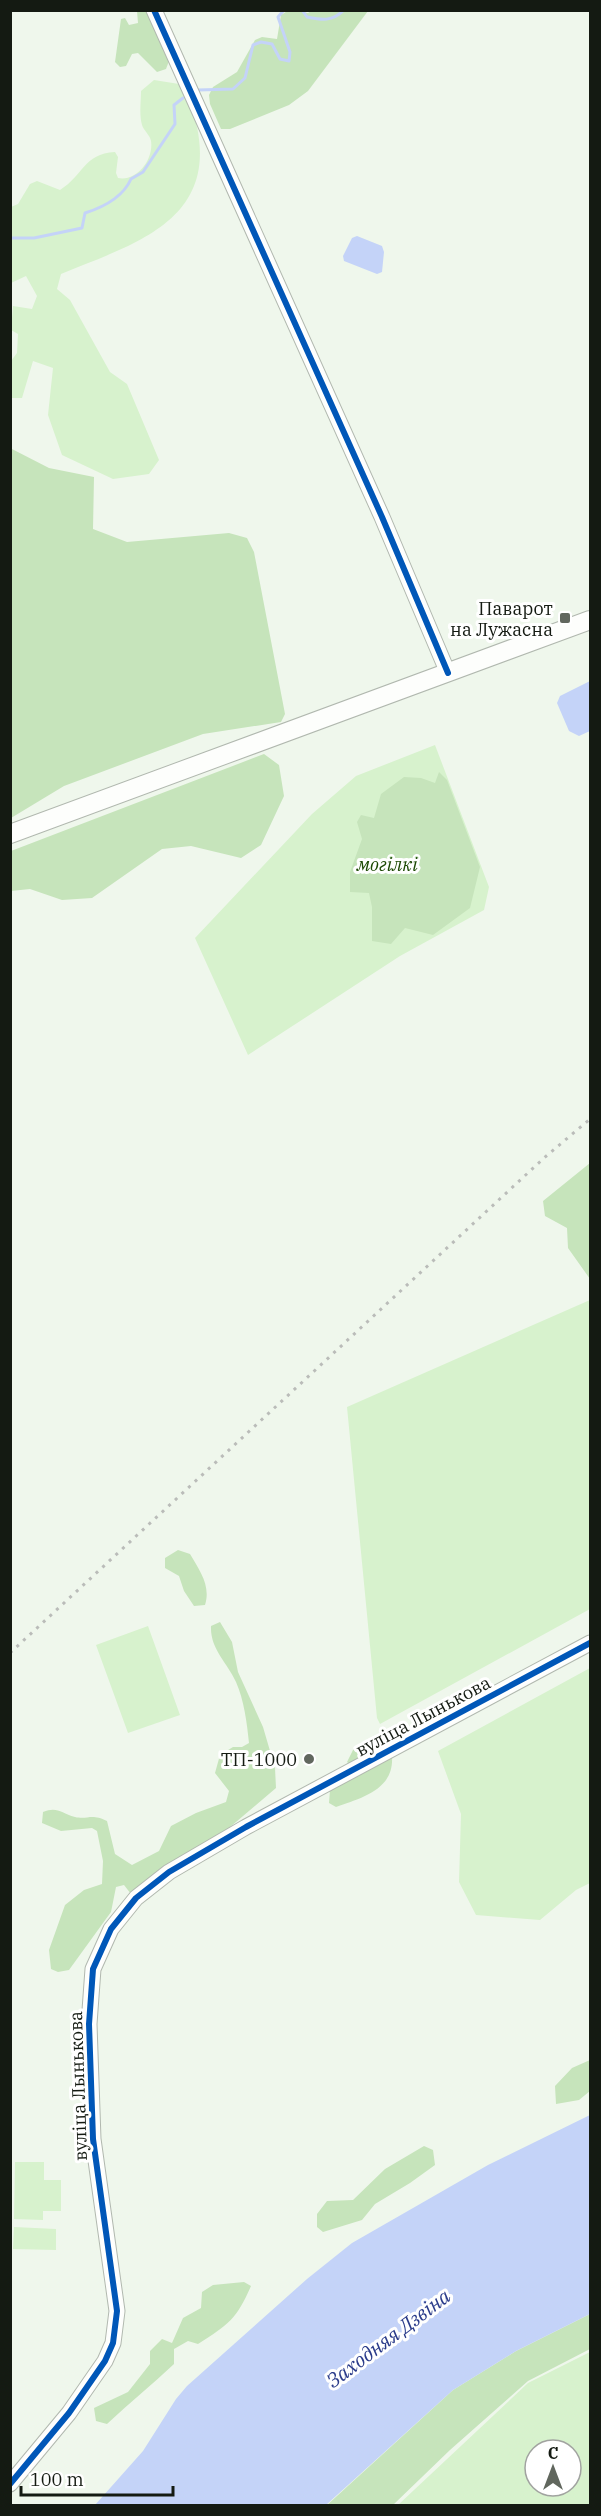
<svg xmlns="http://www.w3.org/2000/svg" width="601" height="2516" font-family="'IBM Plex Serif',serif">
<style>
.green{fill:#d7f2cd;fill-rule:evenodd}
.forest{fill:#c6e4bb}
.water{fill:#c4d3f8}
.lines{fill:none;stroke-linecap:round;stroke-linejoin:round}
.stream{stroke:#c4d3f8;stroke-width:3}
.minor-casing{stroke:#b1b8af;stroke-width:17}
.major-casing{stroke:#b1b8af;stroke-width:20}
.minor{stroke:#fdfefc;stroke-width:15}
.major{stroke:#fdfefc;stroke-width:18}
.rail{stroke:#babcb9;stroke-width:3;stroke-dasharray:3 6;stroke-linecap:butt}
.cycleway-casing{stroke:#fff;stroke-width:10}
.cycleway{stroke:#0057b8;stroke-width:6}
.poi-dot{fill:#61675e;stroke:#fff;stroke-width:2}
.labels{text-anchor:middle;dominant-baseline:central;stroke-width:6;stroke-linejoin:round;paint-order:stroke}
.poi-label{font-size:18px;fill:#141a12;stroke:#fff;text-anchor:end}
.park-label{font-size:18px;font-style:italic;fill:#1c4903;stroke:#fff}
.street-label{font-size:18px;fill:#141a12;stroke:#fff}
.water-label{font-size:20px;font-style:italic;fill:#2a3b8a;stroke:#fff}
</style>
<rect width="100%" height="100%" fill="#eff7ec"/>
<path class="green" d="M154,80L179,84C185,98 194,112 197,127C217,222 131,245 61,274L57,289L70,300L110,372L127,384L159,460L149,474L113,479L62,455L48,415L53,368L33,361L22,398H11V361L17,353L18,334L11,330L13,306L32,309L37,296L26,276L11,283V207L18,204L30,184L37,181L60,190C84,175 83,154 115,152L118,157L116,173L118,178C136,182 154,160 151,141C150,135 144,131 142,125C139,114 141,102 141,91Z
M435,745L489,887L484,910L400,956L248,1055L195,938L312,814L356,776Z
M590,1300V1609L380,1724L377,1718L347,1407Z
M148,1626L180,1715L128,1733L96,1645Z
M590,1668V1883L576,1890L540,1920L476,1915L459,1882L461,1814L438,1751Z
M15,2162H44V2180H61V2211H43V2220L14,2219Z
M14,2227L56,2229V2250L13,2249Z
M590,2352V2505H398L528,2383ZM535,2450H571V2486H535Z"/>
<path class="forest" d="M289,10L308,13L312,10L368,11L308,91L289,105L230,129H221L210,104L209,95L213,87L237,72L255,40L262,37L277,39L281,15Z
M137,11H150L169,61L166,69L157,72L138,53L132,54L126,66L120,67L115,62L121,19L125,18L129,25L138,23Z
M10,448L49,468L94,477L93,529L127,542L229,533L247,538L254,552L285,714L281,722L203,734L64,786L11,818Z
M264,754L279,765L284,796L261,845L241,858L191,846L162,849L92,898L62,900L30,889L11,891V851Z
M439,772L447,780L480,867L470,908L433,935L405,928L391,944L372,941V907L369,893L350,892V872L362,839L357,822L361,815L374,818L381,794L404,777L421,778L435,783Z
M590,1163V1279L568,1248L567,1228L545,1216L543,1201Z
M178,1550L190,1554C200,1571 211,1586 205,1605L194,1606L184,1591L179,1576L165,1568V1558Z
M220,1622L232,1642L238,1672L263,1727L275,1768L276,1788L223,1833L131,1894L124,1885L116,1887L111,1912L69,1970L58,1972L51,1969L49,1950L65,1905L84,1890L102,1884L103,1861L97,1831L92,1828L61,1831L42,1823L43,1812C57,1806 61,1813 75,1817C88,1820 91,1813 107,1821L115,1854L132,1865L159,1851L171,1826L196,1813L226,1802L229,1791L215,1773L220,1755L233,1747H242L249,1743C247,1723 244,1700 236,1682C227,1662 210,1649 211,1626Z
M381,1735L391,1744L353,1767L347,1762L353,1750Z
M392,1757C394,1790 361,1798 336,1807L329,1803L330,1790Z
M590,2060V2091L579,2100L556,2104L555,2086L572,2068Z
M424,2146L433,2150L435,2165L410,2183L375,2204L362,2220L323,2232L317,2227V2214L327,2201L353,2200L385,2169Z
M244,2282L251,2286C236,2320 229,2324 198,2344L188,2341L174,2349V2364C152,2385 129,2403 107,2424L96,2421L94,2408L128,2392L150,2364V2351L162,2339L172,2343L183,2318L201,2308L202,2292L213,2285Z
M590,2314V2349L528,2381L450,2450L393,2505L326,2506L453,2390L516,2351Z"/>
<path class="water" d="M357,236L382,246L384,252L382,272L377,274L344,261L343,256L352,238Z
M590,681V731L579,736L569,731L557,703L560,696Z
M590,2115V2314L516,2351L453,2390L326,2505H95L143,2451L176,2399L187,2386L307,2279L352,2243L488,2165Z"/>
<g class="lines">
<path class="stream" d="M302,10L307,17C322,20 332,22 344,10
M198,90L233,89L245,78L253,45L261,42L272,44L280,59L289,61L290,52L278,17L284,10
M10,238H34L82,228L85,213C104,207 123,197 131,179L143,172L175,124L174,105L183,98"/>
<g class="minor-casing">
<path id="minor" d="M154,10L382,517L448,673
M10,2484L69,2413L105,2361L113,2343L117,2311L93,2139L89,2024L93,1969L111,1929L136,1898L169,1872L246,1827L590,1643"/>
</g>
<g class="major-casing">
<path id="major" d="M10,834L590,620"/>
</g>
<use href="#minor" class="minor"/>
<use href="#major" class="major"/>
<path class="rail" d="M10,1653L544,1158L590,1119"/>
<g class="cycleway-casing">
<path id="cycleway" d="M154,10L382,517L448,673
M10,2484L69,2413L105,2361L113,2343L117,2311L93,2139L89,2024L93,1969L111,1929L136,1898L169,1872L246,1827L590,1643"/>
</g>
<use href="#cycleway" class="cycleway"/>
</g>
<g class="poi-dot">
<rect x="559" y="612" width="12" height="12" rx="3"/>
<circle cx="309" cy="1759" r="6"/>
</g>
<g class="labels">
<g class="poi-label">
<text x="553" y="608">Паварот<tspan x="553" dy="21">на Лужасна</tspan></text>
<text x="297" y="1759">ТП-1000</text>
</g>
<g class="park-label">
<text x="387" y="864">могілкі</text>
</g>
<g class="street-label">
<text transform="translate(423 1716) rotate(-28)">вуліца Лынькова</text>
<text transform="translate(78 2086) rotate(-92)">вуліца Лынькова</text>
</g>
<g class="water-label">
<text transform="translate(388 2338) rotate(-37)">Заходняя Дзвіна</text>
</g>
</g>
<rect width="601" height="2516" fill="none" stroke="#141a12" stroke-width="24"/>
<g transform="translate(553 2468)"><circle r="28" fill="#ffffff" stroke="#a1a3a0" stroke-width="1.5"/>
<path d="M0-4.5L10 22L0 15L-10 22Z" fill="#61675e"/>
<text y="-9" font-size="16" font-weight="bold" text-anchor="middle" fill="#141a12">С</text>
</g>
<path d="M21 2486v9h152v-9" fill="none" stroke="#141a12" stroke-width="3"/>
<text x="30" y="2486" font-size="18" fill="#141a12" stroke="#ffffff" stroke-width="4.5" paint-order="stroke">100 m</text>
</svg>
